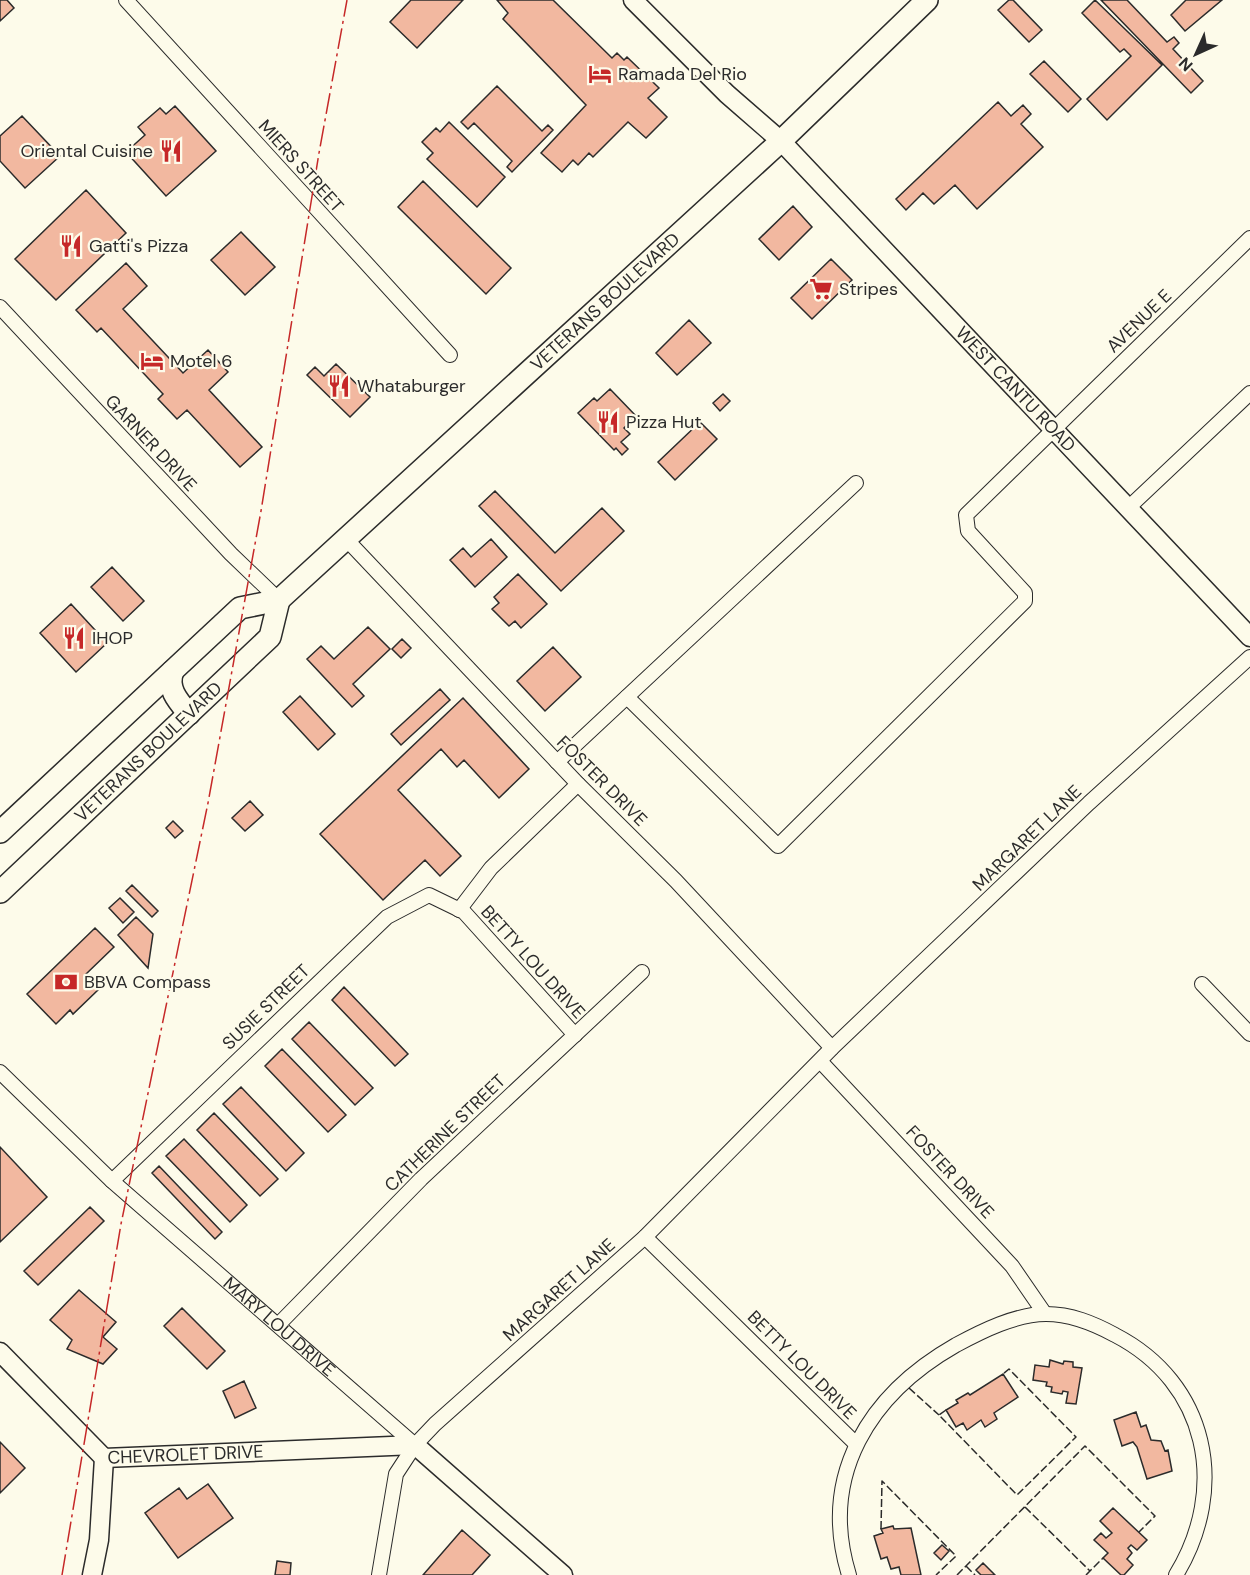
<svg xmlns="http://www.w3.org/2000/svg" width="1250" height="1575" font-family="'DM Sans',sans-serif">
<style>
.building{fill:#f2b8a0;stroke:#2b2b2b;stroke-width:1.5}
.lines{fill:none;stroke-linecap:round;stroke-linejoin:round}
.street-casing{stroke:#2b2b2b;stroke-width:16}
.secondary-casing{stroke:#2b2b2b;stroke-width:21}
.primary-casing{stroke:#2b2b2b;stroke-width:24}
.street{stroke:#fdfbea;stroke-width:14}
.secondary{stroke:#fdfbea;stroke-width:18}
.primary{stroke:#fdfbea;stroke-width:21}
.fence{stroke:#2b2b2b;stroke-width:1.5;stroke-dasharray:8 3;stroke-linecap:butt}
.power{stroke:#c62828;stroke-width:1.5;stroke-dasharray:21 4.5 3 4.5;stroke-linecap:butt}
.labels{text-anchor:middle;dominant-baseline:central;stroke-width:4.5;stroke-linejoin:round;paint-order:stroke}
.poi-label{font-size:18px;fill:#2b2b2b;stroke:#fdfbea;text-anchor:start}
.street-label{font-size:18px;fill:#2b2b2b;stroke:#fdfbea}
</style>
<rect width="100%" height="100%" fill="#fdfbea"/>
<path class="building" d="M0,0H7L14,8L0,21Z
M411,0H463L417,48L390,22Z
M497,0H553L612,58L617,53L624,60L627,57L659,88L648,98L667,117L646,138L628,122L593,157L589,153L578,165L573,160L562,172L541,153L586,105L503,19L508,13Z
M1009,0H1013L1042,30L1029,42L998,10Z
M1095,0L1162,65L1107,120L1087,99L1131,56L1124,49L1120,52L1082,13Z
M1101,0H1127L1167,42L1174,37L1179,43L1173,49L1203,81L1191,93Z
M1186,0H1222L1185,31L1171,15Z
M1044,61L1081,99L1068,112L1030,74Z
M497,86L542,131L548,125L553,130L512,172L507,167L512,161L474,123L468,129L461,122Z
M998,102L1011,116L1023,105L1031,114L1021,124L1043,147L977,209L955,185L934,204L923,193L906,210L896,199Z
M175,106L216,151L166,196L126,152L145,135L138,127L160,108L166,114Z
M22,116L60,156L25,188L0,161V136Z
M449,122L505,177L477,207L427,159L433,153L422,142L436,128L440,132Z
M423,181L511,268L486,294L398,207Z
M86,190L126,233L56,300L15,259Z
M793,206L812,227L779,260L759,239Z
M241,232L275,267L245,295L211,260Z
M831,259L852,280L812,319L791,298Z
M126,263L147,286L123,309L183,373L208,350L228,372L209,390L262,447L240,467L187,410L177,419L158,399L163,394L101,328L97,332L76,310Z
M689,320L711,343L677,375L656,353Z
M336,364L370,397L350,417L307,375L315,367L324,376Z
M610,389L636,416L624,428L630,434L621,442L628,449L622,455L616,448L614,450L578,413L594,398L597,401Z
M723,394L730,401L720,411L713,403Z
M700,422L717,439L675,480L658,462Z
M495,491L555,553L602,508L624,531L561,591L479,506Z
M491,539L507,557L475,587L450,560L463,548L471,557Z
M112,567L144,601L123,621L91,587Z
M518,574L547,604L521,628L515,621L509,626L492,609L499,603L494,597Z
M71,604L107,643L76,672L40,633Z
M368,627L390,649L353,684L364,696L352,707L307,659L321,646L334,659Z
M402,639L411,648L401,658L392,649Z
M553,647L581,677L545,711L517,681Z
M440,689L450,700L401,745L391,734Z
M300,696L335,734L318,750L283,712Z
M463,698L529,769L499,798L464,760L457,767L441,749L398,790L461,856L440,876L425,860L383,900L320,834Z
M250,801L263,815L245,831L232,818Z
M173,821L183,831L175,838L166,828Z
M132,885L158,911L152,917L126,891Z
M120,898L134,912L123,923L109,908Z
M136,917L153,934L148,968L118,935Z
M95,928L114,947L85,975L99,989L73,1014L70,1010L56,1024L27,994Z
M344,987L408,1054L395,1066L332,1000Z
M309,1022L373,1088L355,1105L292,1039Z
M282,1049L346,1115L328,1132L265,1066Z
M241,1087L304,1153L286,1171L223,1104Z
M214,1113L278,1179L260,1196L197,1130Z
M184,1139L247,1205L230,1222L166,1156Z
M0,1147L47,1197L0,1242Z
M159,1166L222,1232L215,1239L152,1173Z
M90,1207L104,1221L38,1285L24,1271Z
M79,1290L116,1322L103,1337L117,1349L103,1364L67,1349L72,1340L50,1320Z
M182,1308L225,1351L207,1369L164,1326Z
M1050,1360L1063,1364L1064,1361L1073,1362V1367L1082,1368L1076,1404L1066,1403L1068,1392L1063,1391L1062,1394L1051,1392L1052,1387L1046,1386L1047,1382L1033,1380L1035,1365L1049,1367Z
M1003,1374L1018,1397L994,1413L997,1419L985,1427L981,1420L967,1430L963,1423L956,1427L946,1410L958,1403L956,1400L968,1393L970,1395Z
M244,1381L256,1408L235,1418L223,1391Z
M1136,1412L1141,1427L1146,1425L1151,1440L1161,1441L1165,1451L1168,1450L1172,1471L1147,1479L1137,1447L1133,1442L1122,1446L1114,1420Z
M0,1442L25,1468L0,1493Z
M208,1484L233,1518L178,1558L145,1513L179,1488L187,1499Z
M1113,1508L1147,1540L1137,1550L1131,1545L1128,1548L1132,1553L1127,1559L1133,1565L1124,1575H1121L1103,1558L1108,1553L1094,1540L1101,1533L1106,1538L1112,1533L1100,1521Z
M893,1526L894,1529L911,1528L921,1575H901L899,1567L891,1569L887,1557L881,1559L874,1536L883,1533L881,1529Z
M462,1530L490,1555L472,1575H423Z
M942,1545L949,1551L941,1560L934,1553Z
M277,1561L291,1563L290,1575H275Z
M983,1563L995,1575H981L976,1570Z"/>
<g class="lines">
<g class="street-casing">
<g id="street">
<path d="M126,0L450,355"/>
<path d="M0,307L231,554L279,600"/>
<path d="M1127,509L1250,393"/>
<path d="M346,539L578,784L676,881L832,1048"/>
<path d="M627,697L778,846L1025,601V593L968,531L966,515L1250,238"/>
<path d="M557,762L856,483"/>
<path d="M459,910L491,868L578,784"/>
<path d="M1202,984L1250,1034"/>
<path d="M821,1062L1012,1266L1045,1314"/>
<path id="s1" d="M0,1072L112,1181L415,1445"/>
<path d="M112,1181L387,917L429,895L464,912L575,1035"/>
<path d="M645,1237L856,1444"/>
<path d="M279,1324L421,1179L642,972"/>
<path d="M379,1575L396,1474L415,1445L435,1424L645,1237L832,1048L1089,803L1250,657"/>
<path d="M849,1575C818,1475 870,1394 956,1345C982,1331 1016,1314 1046,1314C1071,1314 1093,1323 1115,1335C1208,1383 1229,1488 1176,1575"/>
</g>
</g>
<g class="secondary-casing">
<g id="secondary">
<path id="s2" d="M633,0L727,94L781,141L1250,637"/>
<path id="s3" d="M0,1352L104,1458L415,1445L563,1575"/>
<path d="M92,1575L99,1540L104,1458"/>
</g>
</g>
<g class="primary-casing">
<g id="primary">
<path d="M173,671C166,688 178,701 189,714"/>
<path id="s4" d="M0,832L240,608L279,600L781,141L927,0"/>
<path id="s5" d="M0,892L270,637L279,600"/>
</g>
</g>
<use href="#street" class="street"/>
<use href="#secondary" class="secondary"/>
<use href="#primary" class="primary"/>
<path class="fence" d="M909,1388L939,1415
M946,1410L939,1415L1017,1495L1076,1437L1009,1369L1003,1374
M1025,1507L1090,1571
M881,1529L882,1481L956,1556L936,1575
M966,1566L975,1575
M957,1575L1085,1446L1155,1516L1139,1532
M1086,1575L1103,1558"/>
<path class="power" d="M62,1575L121,1224L208,803L261,511L319,153L347,0"/>
</g>
<defs>
<g id="hotel-bare" transform="scale(1.8)"><path d="M-6-4.5h1.5V1H6V5H4.5V3h-9V5H-6ZM-4 0a1.8 1.8 0 1 1 3.6 0ZM.5 0V-2.5h3Q6-2.5 6 0Z" fill="#c62828" stroke="#fdfbea" stroke-width="2.5" paint-order="stroke"/></g>
<g id="restaurant-bare" transform="scale(1.8)"><path d="M-5-6h1v4h1v-4h1v4h1v-4h1v5L-1.5 .5V6h-2V.5L-5-1ZM5-6V6H3V1.5H1.5Q1.5-4 5-6Z" fill="#c62828" stroke="#fdfbea" stroke-width="2.5" paint-order="stroke"/></g>
<g id="supermarket-bare" transform="scale(1.8)"><path d="M-6-5.5h2.5l.6 2H6L4.5 2H-2.5L-4.4-4H-6ZM-1.5 3.2a1.3 1.3 0 1 0 .1 0ZM3 3.2a1.3 1.3 0 1 0 .1 0Z" fill="#c62828" stroke="#fdfbea" stroke-width="2.5" paint-order="stroke"/></g>
<g id="bank-bare" transform="scale(1.8)"><path d="M-6-4H6V4H-6ZM0-2.3a2.3 2.3 0 1 0 0 4.6a2.3 2.3 0 1 0 0-4.6Z" fill="#c62828" stroke="#fdfbea" stroke-width="2.5" paint-order="stroke"/></g>
</defs>
<g fill-rule="evenodd">
<use href="#hotel-bare" x="600" y="74"/>
<use href="#restaurant-bare" x="171" y="151"/>
<use href="#restaurant-bare" x="71" y="246"/>
<use href="#supermarket-bare" x="821" y="289"/>
<use href="#hotel-bare" x="152" y="361"/>
<use href="#restaurant-bare" x="339" y="386"/>
<use href="#restaurant-bare" x="608" y="422"/>
<use href="#restaurant-bare" x="74" y="638"/>
<use href="#bank-bare" x="66" y="982"/>
</g>
<g class="labels">
<g class="poi-label">
<text x="618" y="74">Ramada Del Rio</text>
<text x="153" y="151" text-anchor="end">Oriental Cuisine</text>
<text x="89" y="246">Gatti's Pizza</text>
<text x="839" y="289">Stripes</text>
<text x="170" y="361">Motel 6</text>
<text x="357" y="386">Whataburger</text>
<text x="626" y="422">Pizza Hut</text>
<text x="92" y="638">IHOP</text>
<text x="84" y="982">BBVA Compass</text>
</g>
<g class="street-label">
<text transform="translate(301 166) rotate(48)">MIERS STREET</text>
<text stroke="none"><textPath href="#s4" startOffset="810">VETERANS BOULEVARD</textPath></text>
<text transform="translate(1139 321) rotate(-44)">AVENUE E</text>
<text stroke="none"><textPath href="#s2" startOffset="546">WEST CANTU ROAD</textPath></text>
<text transform="translate(151 443) rotate(47)">GARNER DRIVE</text>
<text stroke="none"><textPath href="#s5" startOffset="204">VETERANS BOULEVARD</textPath></text>
<text transform="translate(602 781) rotate(45)">FOSTER DRIVE</text>
<text transform="translate(1027 838) rotate(-44)">MARGARET LANE</text>
<text transform="translate(533 962) rotate(48)">BETTY LOU DRIVE</text>
<text transform="translate(266 1007) rotate(-44)">SUSIE STREET</text>
<text transform="translate(445 1133) rotate(-44)">CATHERINE STREET</text>
<text transform="translate(950 1172) rotate(47)">FOSTER DRIVE</text>
<text transform="translate(559 1290) rotate(-42)">MARGARET LANE</text>
<text stroke="none"><textPath href="#s1" startOffset="378">MARY LOU DRIVE</textPath></text>
<text transform="translate(802 1365) rotate(45)">BETTY LOU DRIVE</text>
<text stroke="none"><textPath href="#s3" startOffset="230">CHEVROLET DRIVE</textPath></text>
</g>
</g>
<g transform="translate(1196 54) rotate(225)" stroke="#fdfbea" stroke-width="4.5" paint-order="stroke">
<path d="M0-4.5L10 22L0 15L-10 22Z" fill="#2b2b2b"/>
<text y="-9" font-size="16" font-weight="bold" text-anchor="middle" fill="#2b2b2b">N</text>
</g>
</svg>
